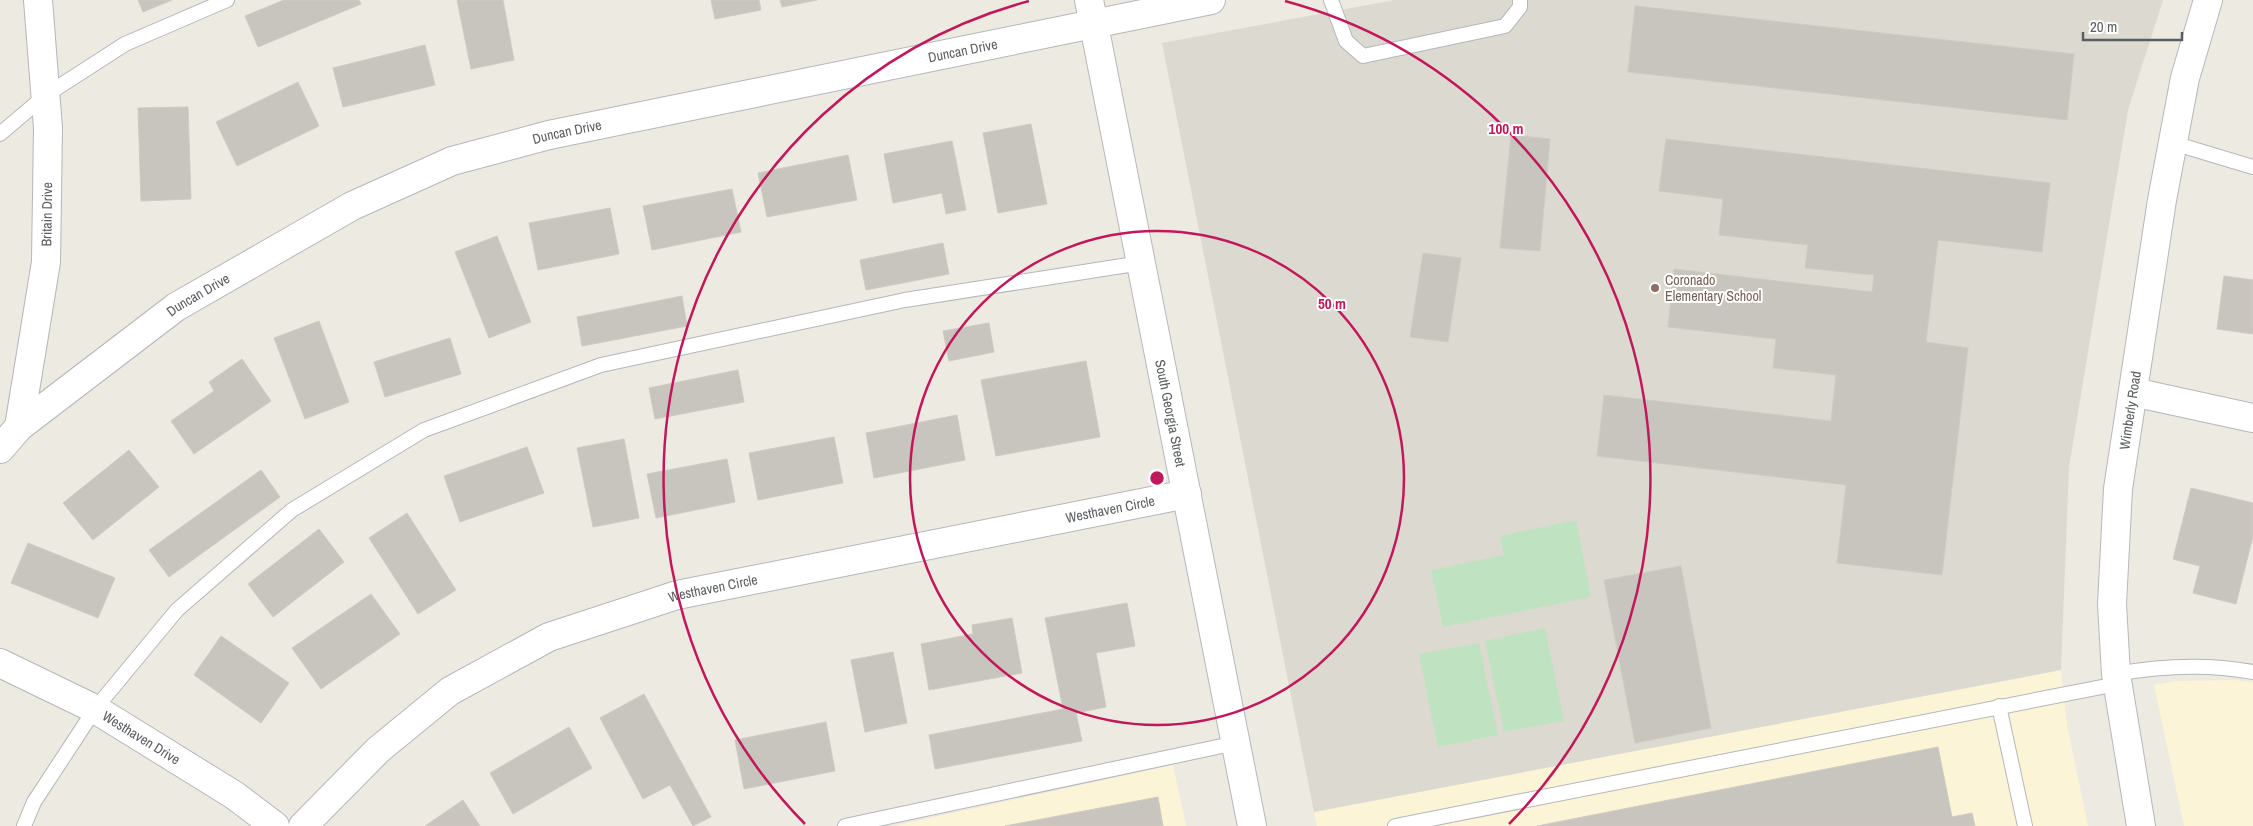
<svg xmlns="http://www.w3.org/2000/svg" width="2253" height="826" font-family="'Archivo Narrow',sans-serif">
<style>
.commercial{fill:#fbf4d7}
.education{fill:#dcd9d0}
.green{fill:#bfe3c0}
.building{fill:#c8c4be;stroke:#d0cbc0}
.lines{fill:none;stroke-linecap:round;stroke-linejoin:round}
.service-casing{stroke:#b4b7bb;stroke-width:16}
.minor-casing{stroke:#b4b7bb;stroke-width:30}
.tertiary-casing{stroke:#b4b7bb;stroke-width:30}
.secondary-casing{stroke:#b5b8bd;stroke-width:30}
.service{stroke:#fff;stroke-width:14}
.minor{stroke:#fff;stroke-width:28}
.tertiary{stroke:#fff;stroke-width:28}
.secondary{stroke:#fff;stroke-width:28}
.ring{fill:none;stroke:#c2185b;stroke-width:2.5}
.education-dot{fill:#8d6e63;stroke:#fff;stroke-width:2}
.labels{text-anchor:middle;dominant-baseline:central;stroke-width:4;stroke-linejoin:round;paint-order:stroke}
.street-label{font-size:14px;fill:#5a5d61;stroke:#fff}
.education-label{font-size:14px;fill:#785e54;stroke:#fff;text-anchor:start}
.centre{fill:#c2185b;stroke:#fff;stroke-width:2.5}
.ring-label{font-size:15px;text-anchor:middle;font-weight:bold;fill:#c2185b;stroke:#fff;stroke-width:4;stroke-linejoin:round;paint-order:stroke}
</style>
<rect width="100%" height="100%" fill="#eceae1"/>
<path class="commercial" d="M2061,670L2067,725L2088,826H1317L1314,812Z
M2234,680L2253,682V826H2184L2154,685L2175,681Z
M1173,765L1186,826H893Z"/>
<path class="education" d="M1395,0H2163L2128,110L2069,467L2061,670L1314,812L1162,43Z"/>
<path class="green" d="M1576,520L1591,597L1443,627L1431,570L1504,555L1500,536Z
M1545,628L1564,721L1504,732L1485,641Z
M1479,643L1498,735L1438,747L1419,654Z"/>
<path class="building" d="M138,0H172L143,12Z
M284,0H359L361,4L258,47L245,16Z
M457,0H503L514,60L471,69Z
M711,0H759L761,10L715,19Z
M780,0H817L782,7Z
M1635,6L2074,54L2067,120L1628,72Z
M425,45L435,85L343,107L333,68Z
M298,82L319,126L237,166L216,122Z
M188,107L191,199L141,201L138,108Z
M1031,124L1047,204L998,213L983,133Z
M1511,135L1550,139L1540,251L1500,248Z
M1666,139L2050,183L2042,252L1938,240L1926,342L1968,348L1942,575L1837,563L1846,485L1597,456L1604,395L1831,421L1836,375L1773,368L1776,339L1668,327L1674,269L1872,292L1874,275L1805,268L1808,245L1719,235L1723,199L1659,191Z
M952,141L966,210L946,214L942,193L893,203L884,154Z
M848,155L857,200L767,217L758,173Z
M732,189L741,232L652,250L643,206Z
M610,208L619,254L538,270L529,223Z
M497,236L531,322L489,338L455,252Z
M943,243L949,274L866,290L860,260Z
M1423,253L1461,258L1448,342L1410,337Z
M2224,276L2253,280V334L2217,329Z
M682,296L687,326L582,346L577,317Z
M319,321L349,402L305,419L274,338Z
M989,323L994,352L949,361L943,331Z
M450,338L461,374L385,397L374,362Z
M242,359L271,401L194,454L171,421L214,391L209,382Z
M1086,361L1100,437L996,456L981,380Z
M738,370L744,402L655,419L649,388Z
M957,415L965,460L874,478L866,433Z
M834,437L843,483L758,500L749,453Z
M624,439L639,518L593,527L577,448Z
M527,447L544,493L460,522L444,476Z
M129,450L159,487L93,540L63,503Z
M727,459L735,502L656,518L647,474Z
M261,470L280,497L169,577L149,550Z
M2191,488L2253,503V536L2236,604L2193,593L2200,566L2173,559Z
M407,513L456,590L418,614L369,538Z
M319,529L344,562L273,617L248,584Z
M28,543L115,578L98,618L11,583Z
M1681,566L1711,728L1635,743L1604,580Z
M371,594L400,634L321,689L292,648Z
M1127,603L1135,646L1096,653L1106,707L1076,713L1082,741L935,769L929,735L1063,709L1045,618Z
M1012,618L1022,673L929,690L921,644L973,634L972,625Z
M221,636L289,683L261,723L194,675Z
M893,652L907,723L865,732L851,660Z
M644,694L711,817L693,826L670,785L643,799L600,718Z
M826,722L835,771L744,789L735,740Z
M569,727L592,768L513,814L490,773Z
M1938,747L1952,817L1972,813L1975,826H1537Z
M1158,797L1163,826H1005Z
M463,800L480,826H425Z"/>
<g class="lines">
<g class="service-casing">
<path id="service" d="M1331,0L1346,41L1363,56L1505,26L1520,7V0
M0,134L46,95L125,44L227,0
M2173,143L2253,167
M2116,674C2160,666 2209,664 2253,672
M1999,706L2025,826
M24,826L34,802L95,709L177,610L292,510L424,430L601,365L905,300L1141,263
M845,826L1236,743
M1395,826L2117,684"/>
</g>
<g class="minor-casing">
<g id="minor">
<path d="M2133,392L2253,418"/>
<path id="s1" d="M0,663L95,709L234,795L275,826"/>
<path id="s2" d="M303,826L378,750L450,691L549,637L677,595L1187,494"/>
</g>
</g>
<g class="tertiary-casing">
<g id="tertiary">
<path id="s3" d="M19,427L46,262L48,128L38,0"/>
<path id="s4" d="M0,449L19,427L176,307L352,206L452,161L549,135L1211,0"/>
</g>
</g>
<g class="secondary-casing">
<g id="secondary">
<path id="s5" d="M1089,0L1252,826"/>
<path id="s6" d="M2141,826L2116,674L2112,604L2118,489L2162,200L2185,78L2208,0"/>
</g>
</g>
<use href="#service" class="service"/>
<use href="#minor" class="minor"/>
<use href="#tertiary" class="tertiary"/>
<use href="#secondary" class="secondary"/>
</g>
<g class="ring">
<circle cx="1157" cy="478" r="247"/>
<path d="M805 824A494 494 0 0 1 1029 1M1285 1A494 494 0 0 1 1509 824"/>
</g>
<circle class="education-dot" cx="1655" cy="288" r="5"/>
<g class="labels">
<g class="street-label">
<text stroke="none"><textPath href="#s4" startOffset="1062">Duncan Drive</textPath></text>
<text stroke="none"><textPath href="#s4" startOffset="658">Duncan Drive</textPath></text>
<text stroke="none"><textPath href="#s3" startOffset="215">Britain Drive</textPath></text>
<text stroke="none"><textPath href="#s4" startOffset="252">Duncan Drive</textPath></text>
<text stroke="none"><textPath href="#s6" startOffset="419">Wimberly Road</textPath></text>
<text stroke="none"><textPath href="#s5" startOffset="421">South Georgia Street</textPath></text>
<text stroke="none"><textPath href="#s2" startOffset="889">Westhaven Circle</textPath></text>
<text stroke="none"><textPath href="#s2" startOffset="484">Westhaven Circle</textPath></text>
<text stroke="none"><textPath href="#s1" startOffset="160">Westhaven Drive</textPath></text>
</g>
<g class="education-label">
<text x="1665" y="280">Coronado<tspan x="1665" dy="16">Elementary School</tspan></text>
</g>
</g>
<circle cx="1157" cy="478" r="8" class="centre"/>
<g class="ring-label">
<text x="1506" y="134">100 m</text>
<text x="1332" y="309">50 m</text>
</g>
<path d="M2083 32v8h99v-8" fill="none" stroke="#5a5d61" stroke-width="2.5"/>
<text x="2090" y="32" font-size="15" fill="#5a5d61" stroke="#ffffff" stroke-width="4" paint-order="stroke">20 m</text>
</svg>
